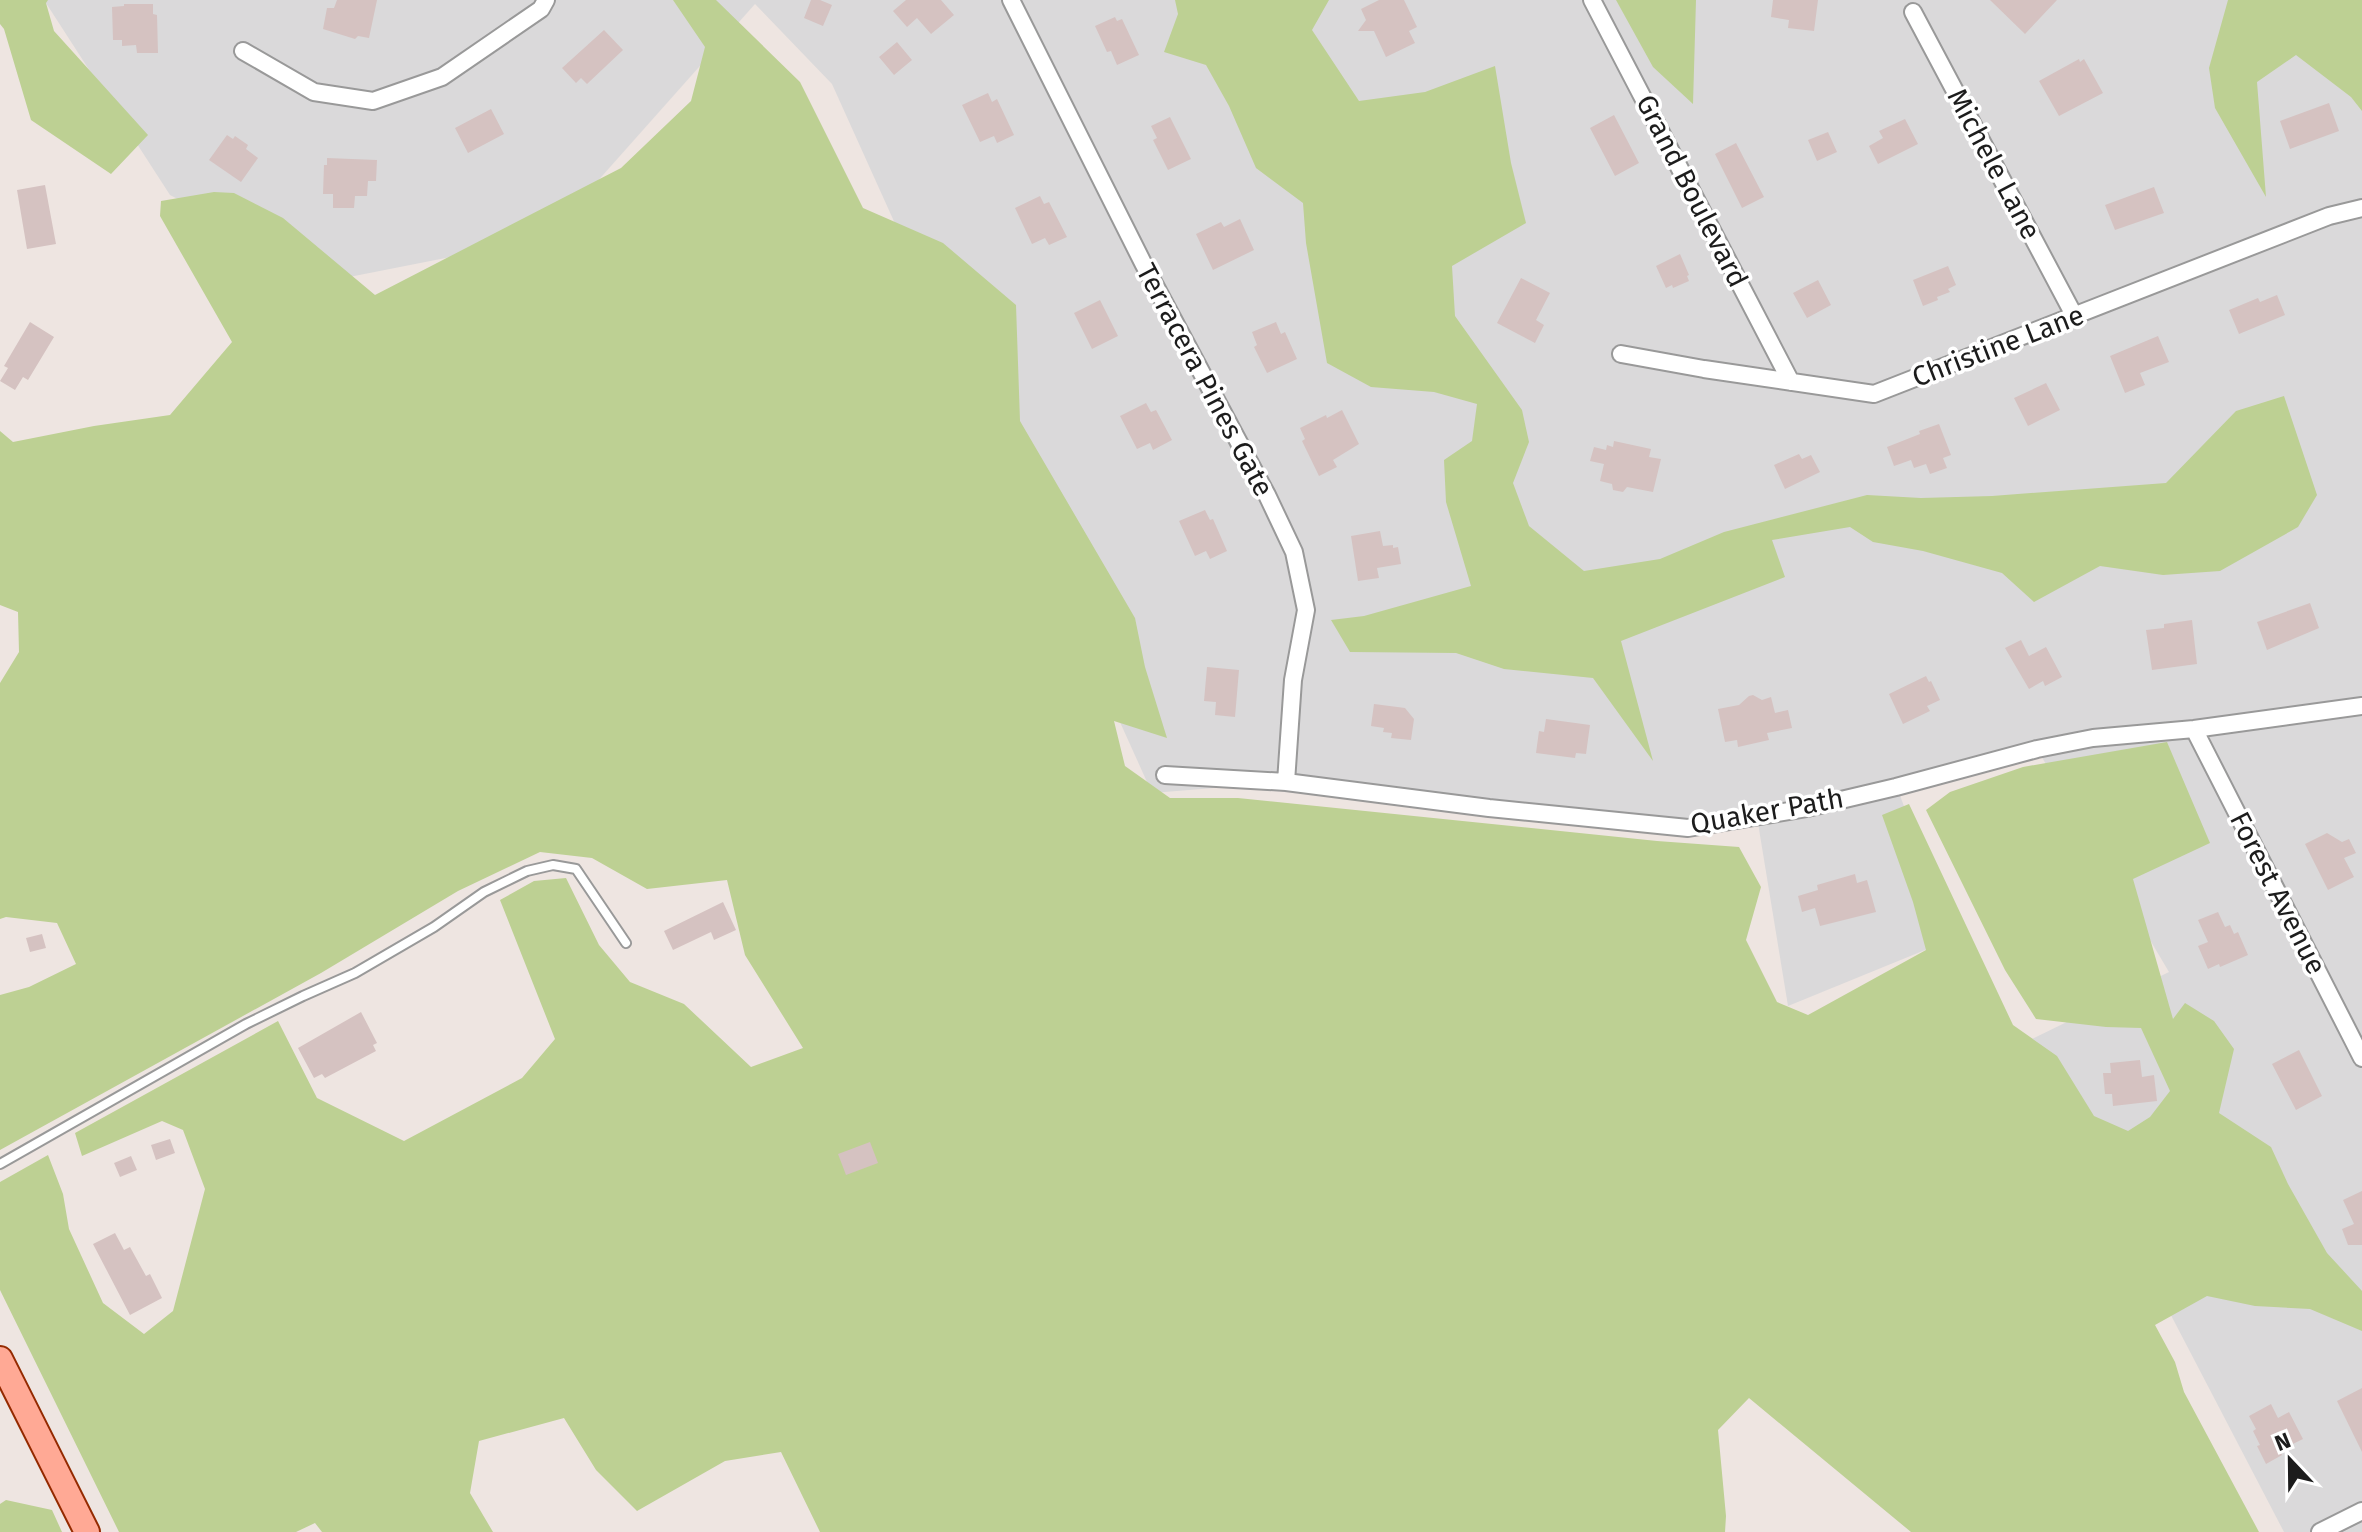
<svg xmlns="http://www.w3.org/2000/svg" width="2362" height="1532" font-family="'Fira Sans',sans-serif">
<style>
.residential{fill:#dad9da}
.forest{fill:#bdd093}
.building{fill:#d5c2c1}
.lines{fill:none;stroke-linecap:round;stroke-linejoin:round}
.service-casing{stroke:#999;stroke-width:12}
.minor-casing{stroke:#999;stroke-width:20}
.primary-casing{stroke:#942a00;stroke-width:28}
.service{stroke:#fff;stroke-width:8}
.minor{stroke:#fff;stroke-width:16}
.primary{stroke:#ffa995;stroke-width:24}
.labels{text-anchor:middle;dominant-baseline:central;stroke-width:7;stroke-linejoin:round;paint-order:stroke}
.street-label{font-size:28px;fill:#1c1c1c;stroke:#fff}
</style>
<rect width="100%" height="100%" fill="#eee5e1"/>
<path class="residential" d="M44,0H2362V1532H2284L2028,1041L2169,972L2037,749L1897,787L1952,939L1788,1006L1757,817L1688,828L1286,782L1152,793L832,84L755,4L547,238L334,280L170,195Z"/>
<path class="forest" d="M0,0H48L46,3L54,31L148,135L111,174L31,120L4,29L0,24Z
M673,0H716L800,82L863,208L943,243L1016,305L1020,421L1135,618L1145,667L1167,738L1114,721L1125,766L1170,798H1238L1657,841L1739,847L1761,887L1746,940L1777,1002L1808,1015L1926,950L1913,902L1882,815L1909,804L2013,1025L2057,1056L2094,1116L2128,1131L2150,1117L2170,1091L2141,1028L2106,1027L2036,1019L2005,970L1926,810L1950,792L2023,767L2167,742L2210,843L2133,879L2173,1019L2185,1003L2214,1021L2234,1049L2219,1113L2271,1147L2288,1184L2327,1253L2362,1291V1331L2310,1309L2255,1306L2207,1296L2155,1325L2175,1362L2184,1392L2259,1532H1911L1749,1398L1718,1430L1726,1516L1725,1532H820L781,1452L725,1461L637,1511L596,1470L564,1418L479,1441L470,1493L493,1532H322L315,1523L296,1532H119L0,1290V1182L48,1155L63,1194L69,1229L103,1303L144,1334L173,1311L205,1189L183,1130L162,1121L82,1156L75,1133L278,1021L317,1098L404,1141L522,1078L555,1039L500,900L534,881L566,878L599,945L630,982L684,1004L751,1067L803,1048L745,955L727,880L647,889L592,858L540,852L458,891L321,973L0,1150V995L29,987L76,964L57,923L6,917L0,919V683L19,652L18,612L0,605V431L13,442L94,426L170,415L232,342L160,216L161,201L214,192L234,193L283,218L375,295L621,168L691,101L705,47Z
M1175,0H1329L1312,30L1359,101L1425,92L1495,66L1511,163L1526,223L1452,266L1455,316L1522,410L1529,442L1513,483L1529,526L1584,571L1660,559L1724,532L1867,495L1921,498L1992,496L2166,483L2236,411L2284,396L2317,495L2298,527L2220,571L2163,575L2100,566L2034,602L2002,573L1923,551L1873,542L1850,527L1772,540L1785,577L1621,641L1653,761L1593,678L1504,669L1456,653L1350,652L1331,620L1364,616L1471,586L1446,502L1444,460L1472,441L1477,404L1434,392L1371,387L1327,363L1306,243L1303,203L1256,168L1229,106L1206,65L1164,52L1178,14Z
M1616,0H1696L1693,104L1653,67Z
M2228,0H2362V111L2351,97L2296,55L2257,82L2266,197L2215,108L2209,68Z
M6,1500L52,1510L62,1532H0V1504Z"/>
<path class="building" d="M337,0H377L369,38L358,36L355,39L323,29L327,8H334Z
M811,0H820L832,5L823,26L804,18Z
M906,0H941L954,15L931,34L917,18L907,27L893,11Z
M1379,0H1404L1417,27L1409,31L1415,43L1386,57L1374,31H1358L1366,20L1361,9Z
M1773,0H1818L1814,31L1788,28L1789,20L1771,17Z
M1990,0H2057L2025,34Z
M124,4H153V14L157,15L158,53H137L136,45L122,46V40H113L112,7L124,6Z
M1115,17L1117,21L1122,19L1139,55L1117,65L1111,51L1107,52L1095,26Z
M604,30L623,50L587,84L581,78L576,83L562,68Z
M897,42L912,60L894,75L879,57Z
M2079,59L2080,62L2084,59L2103,93L2059,116L2039,81Z
M988,93L992,102L997,99L1014,135L997,143L994,136L980,142L962,105Z
M2329,103L2339,131L2290,149L2280,121Z
M491,109L504,134L468,153L455,128Z
M1614,115L1639,163L1615,176L1590,128Z
M1170,117L1191,159L1168,170L1153,140L1157,138L1151,126Z
M1905,119L1918,144L1878,164L1869,146L1883,138L1879,131Z
M1828,132L1837,152L1817,161L1808,140Z
M227,135L233,139L235,136L248,145L246,149L258,158L241,182L209,160Z
M1736,143L1764,197L1742,208L1715,154Z
M327,158L377,160L376,181H368L367,196H355L354,208H333V194H323L324,165H327Z
M45,185L56,244L27,249L17,190Z
M2154,187L2164,213L2115,230L2105,205Z
M1040,196L1044,204L1049,202L1067,237L1049,245L1045,238L1032,244L1015,208Z
M1240,219L1254,250L1213,270L1196,234L1221,222L1224,227Z
M1680,254L1689,275L1687,276L1689,281L1673,288L1672,285L1666,288L1656,266Z
M1948,266L1956,285L1948,289L1950,292L1937,297L1938,300L1923,306L1913,280Z
M1521,278L1550,293L1536,320L1544,325L1535,343L1497,323Z
M1818,280L1831,305L1807,318L1793,293Z
M2277,295L2285,315L2239,334L2229,310L2258,298L2260,302Z
M1100,300L1118,336L1092,349L1074,313Z
M30,322L54,337L28,380L23,377L15,390L0,381L8,368L4,366Z
M1276,322L1281,334L1285,332L1297,359L1267,373L1254,347L1257,345L1252,332Z
M2158,336L2169,362L2140,373L2145,385L2125,393L2110,356Z
M2046,383L2060,410L2028,426L2014,398Z
M1146,403L1151,412L1156,410L1172,440L1153,450L1150,443L1137,449L1120,416Z
M1342,410L1359,444L1333,460L1337,467L1319,476L1302,441L1305,439L1300,428L1326,415L1327,418Z
M1939,424L1951,455L1943,458L1947,468L1930,474L1926,464L1914,468L1911,460L1894,466L1887,447L1920,434L1919,431Z
M1614,441L1651,449L1649,457L1661,459L1653,492L1627,487L1623,492L1613,490L1612,484L1600,481L1604,464L1590,461L1594,447L1606,450L1607,445L1613,447Z
M1799,454L1802,459L1811,455L1820,472L1785,489L1774,465Z
M1205,510L1210,520L1213,519L1227,551L1210,559L1206,551L1195,556L1179,521Z
M1380,531L1383,546L1393,545V548L1398,547L1401,564L1377,568L1379,578L1358,581L1351,536Z
M2310,603L2319,628L2267,650L2257,622Z
M2192,620L2197,664L2152,670L2146,630L2164,628V624Z
M2021,640L2029,656L2046,647L2062,677L2045,686L2043,681L2029,689L2005,648Z
M1207,667L1239,670L1235,717L1215,715L1216,702L1204,701Z
M1926,676L1929,682L1931,681L1940,700L1927,706L1930,711L1903,724L1889,694Z
M1753,695L1762,700L1771,697L1775,713L1788,710L1792,728L1767,733L1769,740L1738,747L1737,740L1725,742L1718,709L1739,705L1749,696Z
M1374,704L1405,708L1414,719L1411,740L1391,738L1392,733L1383,732L1384,728L1371,726Z
M1546,719L1590,725L1586,754L1576,753L1575,758L1536,753L1539,731L1544,732Z
M2327,833L2342,842L2349,839L2356,853L2344,858L2354,877L2328,890L2305,844Z
M1855,874L1857,883L1867,880L1876,912L1820,926L1815,908L1802,912L1798,896L1818,890L1817,885Z
M723,902L736,930L714,940L711,932L673,950L664,931Z
M2218,912L2225,927L2230,925L2234,934L2238,932L2248,955L2220,967L2219,964L2208,969L2198,946L2208,942L2198,920Z
M42,934L46,948L30,952L26,938Z
M361,1012L377,1043L373,1045L376,1051L325,1078L322,1074L314,1078L298,1048Z
M2299,1050L2322,1096L2296,1110L2272,1064Z
M2140,1060L2142,1077L2154,1075L2157,1101L2113,1106L2112,1094H2105L2103,1073H2111L2110,1063Z
M170,1139L175,1153L156,1160L151,1145Z
M870,1142L878,1163L846,1175L838,1154Z
M131,1156L137,1170L120,1177L114,1163Z
M2362,1191V1245H2348L2342,1229L2354,1224L2343,1200Z
M115,1233L124,1250L130,1247L146,1276L150,1274L162,1298L130,1315L93,1244Z
M2362,1388V1452L2337,1401Z
M2271,1404L2278,1418L2289,1412L2303,1439L2280,1450L2282,1455L2266,1464L2257,1446L2260,1445L2253,1431L2256,1429L2249,1416Z"/>
<g class="lines">
<g class="service-casing">
<path id="service" d="M0,1164L246,1024L303,996L355,973L434,927L484,892L527,871L553,865L576,869L626,943"/>
</g>
<g class="minor-casing">
<path id="minor" d="M1011,0L1143,263L1267,495L1294,552L1306,610L1293,680L1286,782
M1592,0L1791,382
M1913,12L2075,317
M243,51L314,92L373,101L442,77L541,9L546,0
M1621,354L1704,369L1874,394L2329,216L2362,208
M2194,729L2362,1058
M1165,775L1286,782L1489,808L1688,828L1807,808L1896,787L2037,749L2093,738L2194,729L2362,706
M2320,1532L2362,1511"/>
</g>
<g class="primary-casing">
<path id="primary" d="M0,1359L87,1532"/>
</g>
<use href="#service" class="service"/>
<use href="#minor" class="minor"/>
<use href="#primary" class="primary"/>
</g>
<g class="labels">
<g class="street-label">
<text transform="translate(1994 164) rotate(62)">Michele Lane</text>
<text transform="translate(1692 191) rotate(63)">Grand Boulevard</text>
<text transform="translate(1998 346) rotate(-21)">Christine Lane</text>
<text transform="translate(1205 380) rotate(62)">Terracera Pines Gate</text>
<text transform="translate(1767 811) rotate(-10)">Quaker Path</text>
<text transform="translate(2278 893) rotate(63)">Forest Avenue</text>
</g>
</g>
<g transform="translate(2290 1460) rotate(338)" stroke="#ffffff" stroke-width="6" paint-order="stroke">
<path d="M0-6L14 30L0 20L-14 30Z" fill="#1c1c1c"/>
<text y="-12" font-size="22" font-weight="bold" text-anchor="middle" fill="#1c1c1c">N</text>
</g>
</svg>
